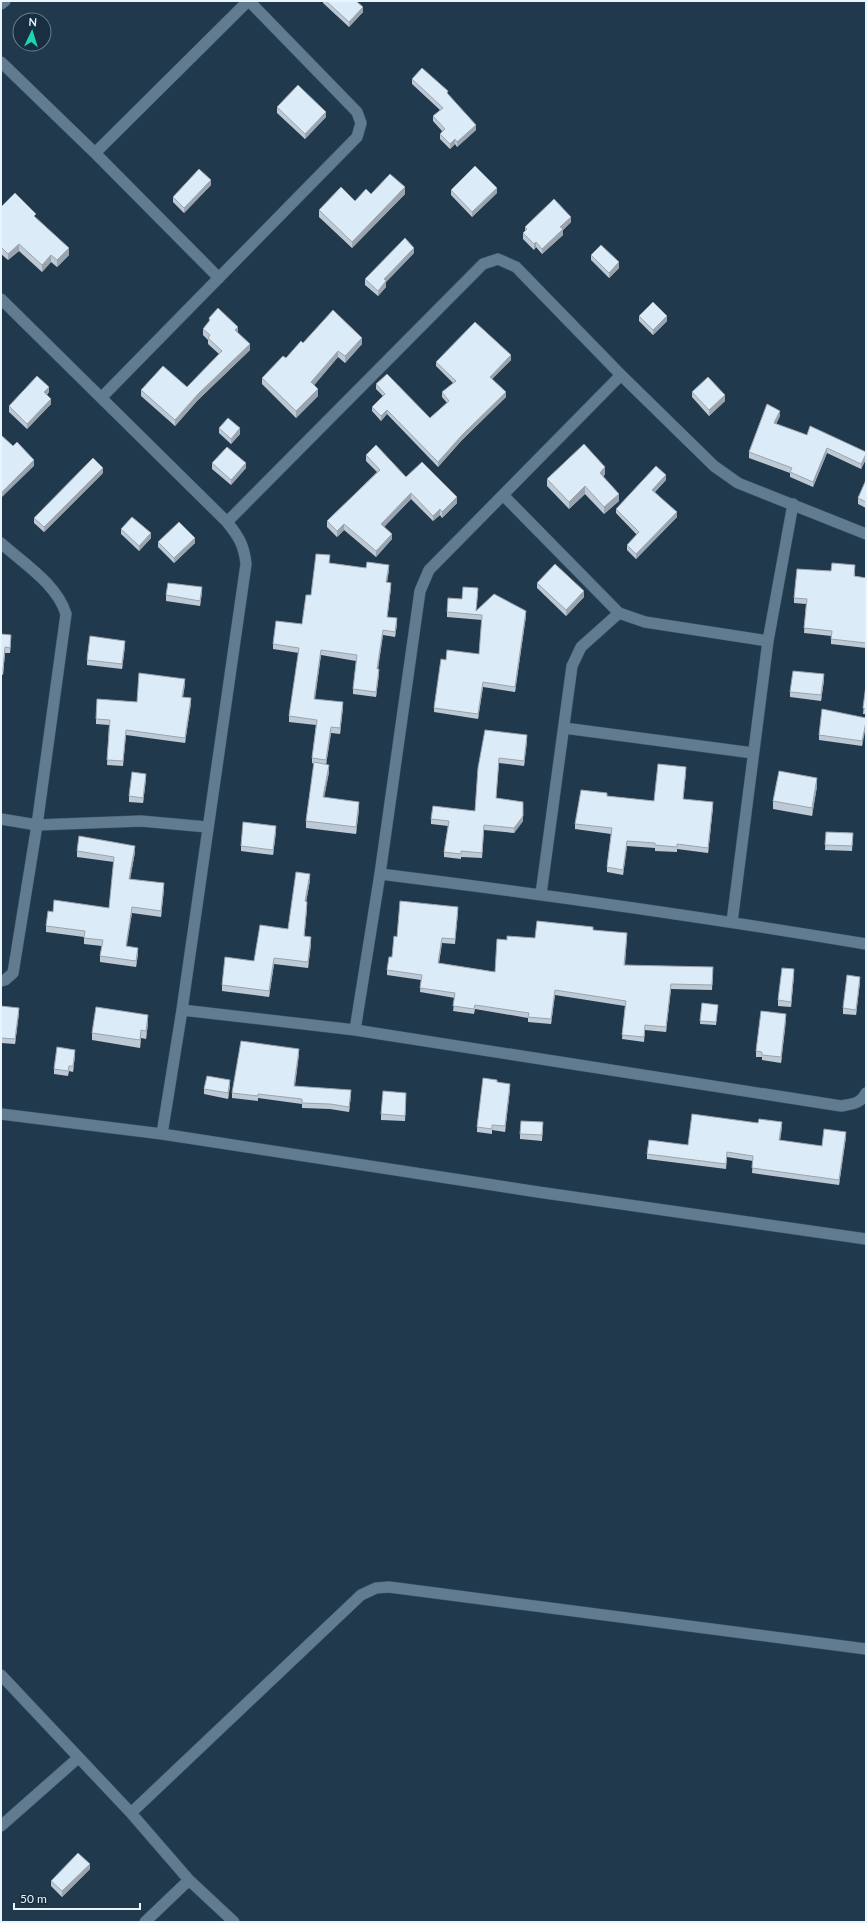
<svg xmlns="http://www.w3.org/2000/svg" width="867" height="1923" font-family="Lato,sans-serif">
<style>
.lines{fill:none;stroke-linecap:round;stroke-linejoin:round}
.minor-casing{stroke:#425767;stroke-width:12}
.minor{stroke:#617b91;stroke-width:11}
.wall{fill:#bdcad5}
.shaded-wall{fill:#9aa4ae}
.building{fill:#dcebf8;stroke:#9aa4ae}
</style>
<rect width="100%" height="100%" fill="#21394c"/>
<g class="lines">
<g class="minor-casing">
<path id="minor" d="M1,4L5,1
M1,62L95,153L219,278
M95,153L248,1
M1,299L227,522C239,537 244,545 246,564L182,1010L162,1134
M102,397L357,137L361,123L357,112L249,1
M503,495L619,613L645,622L768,641
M227,522L483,264L498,259L516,267L621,375L714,466L738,483L866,534
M1,543C24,564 57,584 66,614L37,825L13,973L5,980L1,981
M564,728L753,753
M1,819L37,825L141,821L207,827
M380,874C542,894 704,917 866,944
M541,894L572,666L581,647L619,613
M732,922L768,641L793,504
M182,1010L355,1030L841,1106C851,1104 861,1104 866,1093
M355,1030L380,874L420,591L429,570L621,375
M1,1114L162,1134L538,1192L866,1239
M1,1675L131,1813L189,1880L234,1922
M131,1813L361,1595L376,1588L389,1587L866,1649
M1,1826L78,1758
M145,1922L189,1880"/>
</g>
<use href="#minor" class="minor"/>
</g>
<path class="wall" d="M323,1H356L363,12L349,27L323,3Z
M412,79L448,94L476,130L457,147L455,144L450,149L440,139V134L442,131L433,121V116L440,110L412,84Z
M277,107L326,117L305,139L277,113Z
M211,185L184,213L173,202V197Z
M451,190L497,193L472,217L451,195Z
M371,194H405L352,248L319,217V210L355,201Z
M1,207L36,218L69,255L57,267L51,262L42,272L19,251L8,260L1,254Z
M571,222L563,230V235L542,254L536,247L534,250L523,239V233L525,232V227Z
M414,253L386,282V287L378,296L365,285V279Z
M591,255L619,268L609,278L591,260Z
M639,316L667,321L653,335L639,321Z
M209,318L238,333L250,350L198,400L175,426L141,396V390L187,387L219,354L208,344V340L203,335V329L209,322Z
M303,343L362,344L345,363L338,357L314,385L318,396L296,418L262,384V378L286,358Z
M511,360L492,379L506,397L462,440L438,467L387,414L381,421L372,411V407L383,396L376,389V384L430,418L447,403L442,397V392L453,383L436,366V362Z
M49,392L47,395L51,404L27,429L9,412V406Z
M692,392L725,401L709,416L692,397Z
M780,416L776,424L807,435L866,452V459L861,469L827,453L813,487L790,477V473L749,458V452Z
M219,428L240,434L231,444L219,433Z
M366,455L406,477L457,503L442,518L440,515L433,521L411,499L384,527L392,539L376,557L344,530L337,537L327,527V521L377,472L366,461Z
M212,463L246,468L231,485L212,469Z
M103,473L44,532L34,523V518Z
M605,474L603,477L619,501L604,514L585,494L569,509L547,486V479Z
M666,480L655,492L677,517L636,559L627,550V545L637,535L616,513V509Z
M866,480V508L858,504V498Z
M121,529L151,538L139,551L121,534Z
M158,542L195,543L174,563L158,547Z
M330,561V563L366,568L389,570L387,582L391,588L387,617L397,624L395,637L383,635L378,669L379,674L376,697L353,694V689L356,661L321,655L315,699L343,707L340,734L331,733L326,765L329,772L324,797L359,809L356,834L306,828V821L314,764L312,763V758L316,725L289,722V716L299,653L273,649V644L302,624L311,595Z
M855,570V576L866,578V648L831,644V636L804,633L806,604L794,603V598L831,571Z
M537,583L584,597L566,616L537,588Z
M202,592L200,606L166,601V595Z
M478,593L476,610L526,616L515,692L483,687L478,719L434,712V708L446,660L479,654L482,620L447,617V612L462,599Z
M1,634L11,640L10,653H5L3,675L1,674Z
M125,646L122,669L87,665V660Z
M824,680L821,701L790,697V692Z
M185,684L183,697L191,703L185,743L126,735L123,766L107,765L109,725L96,724V719Z
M866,685V714H863Z
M866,718L862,746L819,740V735Z
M527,741L524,766L499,763L496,798L523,802V821L514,833L484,830L482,858L461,857V859L444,857V852L448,826L431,824V819L475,811L478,768Z
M686,772L683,799L713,808L708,853L677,849V852L655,851V848L627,846L623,875L607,872V867L611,834L575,829V824L607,796L654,801Z
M146,779L143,803L129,802V796Z
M817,786L812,816L773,809V801Z
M276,832L273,855L241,851V846Z
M826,832L853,833L852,851L825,850Z
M77,851L135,852L130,879L164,889L161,917L132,913L126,946L138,954L136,967L100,962V956L102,946L84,944V937L46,932V926L53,912L109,908L114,862L77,857Z
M310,880L306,902L307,908L304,937L311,944L308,968L274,964L269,997L222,991V985L254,961L288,929Z
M458,912L455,944L442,943L439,963L495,972L507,940L535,938L593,930L627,938L625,965L713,972L712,990L671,989L666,1032L645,1030L644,1042L622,1039L625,1006L555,995L551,1024L528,1022V1018L475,1009L474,1014L453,1011L455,998L420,992L421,980L387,975V970L392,957L397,937Z
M794,975L791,1007L778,1006V1000Z
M860,982L856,1015L843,1014V1008Z
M702,1003L718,1005L716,1025L700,1024Z
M1,1006L19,1013L15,1044L1,1043Z
M786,1020L781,1063L762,1060V1057H756V1051Z
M148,1023L146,1039L141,1038L140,1048L92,1040V1033Z
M299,1054L295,1086L351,1095L349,1112L330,1109L302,1108V1104L258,1098V1101L232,1098V1093Z
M75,1055L73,1072L69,1071L68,1076L54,1074V1069Z
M497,1082L510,1089L505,1132L492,1130V1134L477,1132V1127Z
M230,1086L228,1099L204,1094V1089Z
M406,1098L405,1121L381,1120V1114Z
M543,1127L542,1141L520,1139V1134Z
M782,1127L780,1141L822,1146L846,1137L839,1185L752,1173L753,1161L727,1157L726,1169L647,1159V1154L688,1145Z
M90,1869L62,1897L51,1886V1881Z"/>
<path class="shaded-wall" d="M363,7V12L349,27V22Z
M326,112V117L305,139V134Z
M476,125V130L457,147V142Z
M455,139V144L450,149V144Z
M211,180V185L184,213V208Z
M405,187V194L352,248V242Z
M497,188V193L472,217V212Z
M571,217V222L563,230V235L542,254V249L560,227Z
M536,242V247L534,250V244Z
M19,244V251L8,260V254Z
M69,248V255L57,267V260Z
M414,248V253L386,282V287L378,296V291L384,279Z
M51,255V262L42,272V265Z
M619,262V268L609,278V273Z
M667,316V321L653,335V330Z
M238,327V333L235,330Z
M362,338V344L345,363V356Z
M250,344V350L198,400L175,426V420L198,394Z
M338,351V357L311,389V382Z
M511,355V360L490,381V377Z
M49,387V392L44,397V392Z
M318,389V396L296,418V411Z
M506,392V397L462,440L438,467V462L462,435Z
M725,395V401L709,416V410Z
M51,399V404L27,429V424Z
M387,410V414L381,421V416Z
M780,411V416L774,428V423Z
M240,428V434L231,444V439Z
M827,448V453L813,487V482Z
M866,454V459L861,469V464Z
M34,460V466L1,498V493Z
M246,463V468L231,485V480Z
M605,467V474L600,480V473Z
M103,468V473L44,532V527Z
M666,475V480L652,494V490Z
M585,486V494L569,509V502Z
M411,493V499L381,530V524Z
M619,494V501L604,514V507Z
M457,497V503L442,518V512Z
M440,509V515L433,521V516Z
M677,512V517L636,559V554Z
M344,524V530L337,537V531Z
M151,533V538L139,551V546Z
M392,534V539L376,557V551Z
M195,538V543L174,563V558Z
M389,565V570L386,587V582Z
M391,583V588L387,622V617Z
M202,587V592L200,606V601Z
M584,591V597L566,616V610Z
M526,611V616L515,692V687Z
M397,618V624L395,637V632Z
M383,630V635L377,674V669Z
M11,635V640L10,653V648Z
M125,641V646L122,669V664Z
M5,647V653L3,675V669Z
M321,650V655L314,704V699Z
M379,669V674L376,697V692Z
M824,674V680L821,701V695Z
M185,679V684L182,702V697Z
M483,682V687L478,719V714Z
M191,698V703L185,743V738Z
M343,702V707L340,734V728Z
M866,722V727L862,746V741Z
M331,727V733L326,765V760Z
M527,735V741L524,766V761Z
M329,765V772L323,804V797Z
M686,767V772L683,804V799Z
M146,774V779L143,803V798Z
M817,778V786L812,816V808Z
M359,802V809L356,834V827Z
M713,802L710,836L708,853V848Z
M523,816V821L514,833V828Z
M276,826V832L273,855V850Z
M627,841V846L623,875V870Z
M135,846V852L129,885V879Z
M310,874V880L305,908V901Z
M164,883V889L161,917V911Z
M307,902V908L304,943V936Z
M132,907V913L126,952V946Z
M311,937V944L308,968V962Z
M442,938V943L438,968V963Z
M138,948V954L136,967V961Z
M274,958V964L269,997V991Z
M794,969V975L791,1007V1002Z
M860,977V982L856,1015V1010Z
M671,984V989L666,1032V1027Z
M555,990V995L551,1024V1019Z
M19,1008V1013L15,1044V1039Z
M786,1014V1020L781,1063V1057Z
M148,1015V1023L146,1039V1031Z
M141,1030V1038L140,1048V1040Z
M299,1049V1054L294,1091V1086Z
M75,1050V1055L73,1072V1066Z
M230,1080V1086L228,1099V1093Z
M510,1084V1089L505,1132V1126Z
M351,1090V1095L349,1112V1107Z
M782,1122V1127L779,1146V1140Z
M846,1132V1137L839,1185V1180Z
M90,1864V1869L62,1897V1891Z"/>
<path class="building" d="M326,1H356L363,7L349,22Z
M422,68L448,91L447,93L476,125L457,142L455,139L450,144L440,134L445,129L433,116L443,108L412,79Z
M298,85L326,112L305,134L277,107Z
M475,166L497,188L472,212L451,190Z
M199,169L211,180L184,208L173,197Z
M390,174L405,187L352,242L319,210L341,187L355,201L366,189L371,194Z
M15,193L36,214L34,216L69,248L57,260L51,255L42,265L19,244L8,254L1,247V207Z
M554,199L571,217L560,227L563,229L542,249L536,242L534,244L523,233L527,229L525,227Z
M405,238L414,248L384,279L386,281L378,291L365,279Z
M601,245L619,262L609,273L591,255Z
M653,302L667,316L653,330L639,316Z
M218,308L238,327L235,330L250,344L198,394L175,420L141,390L163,366L187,387L222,351L208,338L210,335L203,329L210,320L209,318Z
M333,310L362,338L345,356L338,351L311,382L318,389L296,411L262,378L283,356L286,358L301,341L303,343Z
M475,322L511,355L490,377L506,392L462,435L438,462L387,410L381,416L372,407L385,394L376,384L387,374L430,418L449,401L442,392L456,381L436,362Z
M37,376L49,387L44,392L51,399L27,424L9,406Z
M708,377L725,395L709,410L692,392Z
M767,404L780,411L774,423L807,435L810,426L866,452V454L861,464L827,448L813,482L790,472L792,468L749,452Z
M228,418L240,428L231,439L219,428Z
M1,435L13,446L17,442L34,460L1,493Z
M584,444L605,467L600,473L619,494L604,507L585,486L569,502L547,479Z
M376,445L406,477L422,462L457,497L442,512L440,509L433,516L411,493L381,524L392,534L376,551L344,524L337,531L327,521L380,470L366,455Z
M227,447L246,463L231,480L212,463Z
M93,458L103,468L44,527L34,518Z
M656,466L666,475L652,490L677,512L636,554L627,545L639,532L616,509Z
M866,480V502L858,498Z
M132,517L151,533L139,546L121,529Z
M179,522L195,538L174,558L158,542Z
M316,554L330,555L329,563L366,568L367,562L389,565L386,582L391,583L387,617L397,618L395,632L383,630L377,669H379L376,692L353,689L357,655L321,650L314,699L343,702L340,728L331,727L326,760L312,758L317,720L289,716L299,648L273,644L276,621L302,624L306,595H311Z
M832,563L855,565L854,576L866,578V643L831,639L832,631L804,628L807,599L794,598L797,569L831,571Z
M555,564L584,591L566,610L537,583Z
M168,583L202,587L200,601L166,595Z
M463,587L478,588L476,611L494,594L526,611L515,687L483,682L478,714L434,708L441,659L446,660L447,650L479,654L482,615L447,612L448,598L462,599Z
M1,634L11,635L10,648L5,647L3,669H1Z
M90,636L125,641L122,664L87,660Z
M793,671L824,674L821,695L790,692Z
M139,673L185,679L182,697L191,698L185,738L126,730L123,761L107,760L110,720L96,719L97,699L137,702Z
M866,685V709L863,708Z
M822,709L866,718V722L862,741L819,735Z
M485,730L527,735L524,761L499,758L496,798L523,802V816L514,828L484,825L482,853L461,851V854L444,852L449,821L431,819L433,806L475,811L478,768Z
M314,762L329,765L323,797L359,802L356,827L306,821Z
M658,764L686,767L683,799L713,802L708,848L677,844V847L655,845V843L627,841L623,870L607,867L612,828L575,824L581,790L607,793V796L654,801Z
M779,771L817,778L812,808L773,801Z
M132,772L146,774L143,798L129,796Z
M243,822L276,826L273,850L241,846Z
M826,832L853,833L852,846L825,845Z
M79,836L135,846L129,879L164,883L161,911L132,907L126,946L138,948L136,961L100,956L103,940L84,938L85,931L46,926L48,911L53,912L54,900L109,908L114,857L77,851Z
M296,872L310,874L305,901L307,902L304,936L311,937L308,962L274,958L269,991L222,985L225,957L254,961L260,925L288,929Z
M400,901L458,907L455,939L442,938L438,963L495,972L497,939L507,940V936L535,938L537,921L593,927V930L627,933L624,965L713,967L712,985L671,984L666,1027L645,1025L644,1037L622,1035L626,1001L555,990L551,1019L528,1017L529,1013L475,1005L474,1009L453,1006L455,993L420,988L422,975L387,970L389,957H392L394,936L397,937Z
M782,968L794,969L791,1002L778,1000Z
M847,975L860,977L856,1010L843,1008Z
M702,1003L718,1005L716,1022L700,1021Z
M1,1006L19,1008L15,1039L1,1038Z
M96,1007L148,1015L146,1031L141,1030L140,1040L92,1033Z
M761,1011L786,1014L781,1057L762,1055V1052L756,1051Z
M241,1041L299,1049L294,1086L351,1090L349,1107L330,1104L302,1103V1099L258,1094V1096L232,1093Z
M57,1047L75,1050L73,1066H69L68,1071L54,1069Z
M207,1076L230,1080L228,1093L204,1089Z
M483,1078L497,1080V1082L510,1084L505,1126L492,1125V1129L477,1127Z
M383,1091L406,1093L405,1116L381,1114Z
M692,1114L758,1123L759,1119L782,1122L779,1140L822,1146L824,1129L846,1132L839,1180L752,1168L753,1156L727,1152L726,1164L647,1154L649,1140L688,1145Z
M521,1121L543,1122L542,1135L520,1134Z
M78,1853L90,1864L62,1891L51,1881Z"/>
<rect width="867" height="1923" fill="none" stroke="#e9f4fe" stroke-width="4"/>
<g transform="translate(32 32) rotate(4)"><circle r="19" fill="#172f41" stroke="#6b7e8d"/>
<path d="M0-3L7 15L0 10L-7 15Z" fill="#1fd5b0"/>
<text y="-6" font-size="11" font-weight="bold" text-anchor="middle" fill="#e9f4fe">N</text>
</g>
<path d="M14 1903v6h126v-6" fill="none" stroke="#e9f4fe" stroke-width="2"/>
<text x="20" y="1903" font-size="12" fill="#e9f4fe" stroke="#172f41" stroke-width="3" paint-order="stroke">50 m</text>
</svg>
